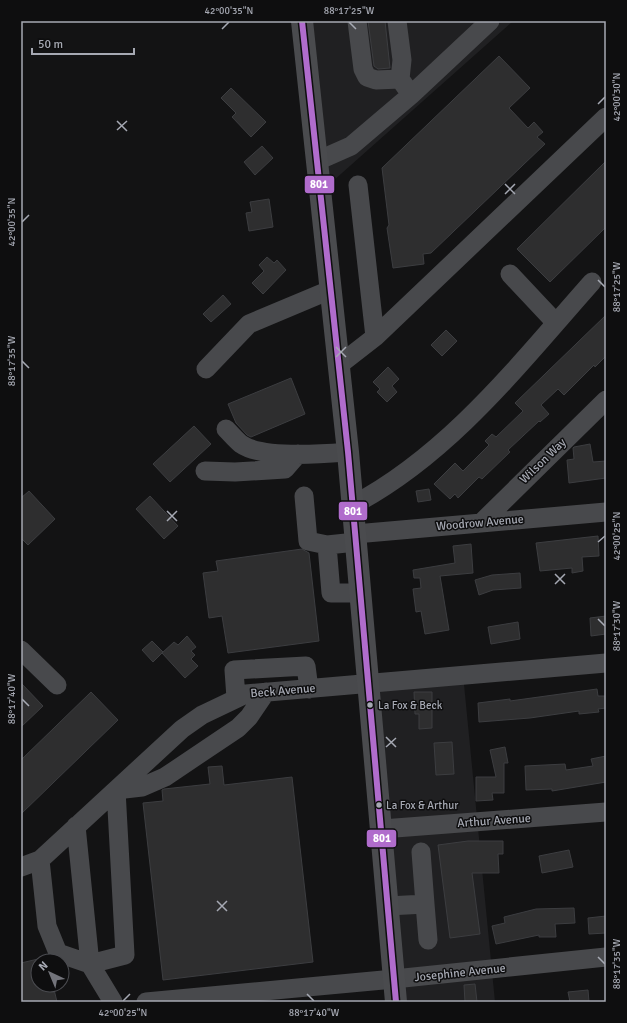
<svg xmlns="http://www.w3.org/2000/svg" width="627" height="1023" font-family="Signika,sans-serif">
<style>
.built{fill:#202022}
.building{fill:#2e2e2f;stroke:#3c3d40}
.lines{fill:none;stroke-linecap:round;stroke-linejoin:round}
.minor{stroke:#48494c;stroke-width:19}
.major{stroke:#4a4b4e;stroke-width:22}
.bus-1-casing{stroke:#0e0e0f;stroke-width:9}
.bus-1{stroke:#b06ccc;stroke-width:6}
.ticks{fill:none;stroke:#a6a9b3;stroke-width:1.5}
.bus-dot{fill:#a6a9b3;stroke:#0e0e0f;stroke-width:1.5}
.labels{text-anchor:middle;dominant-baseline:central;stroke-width:3;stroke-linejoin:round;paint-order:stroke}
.bus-label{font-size:11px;fill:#a6a9b3;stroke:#0e0e0f;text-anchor:start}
.street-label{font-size:12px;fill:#a6a9b3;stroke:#0e0e0f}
.line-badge{stroke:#0e0e0f;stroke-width:1.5}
.badge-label{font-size:11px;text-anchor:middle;font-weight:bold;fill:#fff}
.neatline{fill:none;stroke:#a6a9b3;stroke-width:1.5}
.ticks-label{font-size:10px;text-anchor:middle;fill:#a6a9b3}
</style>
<rect width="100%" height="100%" fill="#131314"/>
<path class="built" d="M304,21H513L324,189Z
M463,674L495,1002H399L371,681Z"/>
<path class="building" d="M368,21H385L390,68L378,69L374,66Z
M499,56L530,88L509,108L528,128L534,122L543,132L537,137L545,144L431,253L423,254L424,264L393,268L387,228L389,225L382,168Z
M231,88L266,122L251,137L232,117L236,113L221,98Z
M262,146L273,158L255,175L244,162Z
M606,161V227L550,282L517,249Z
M269,199L273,227L249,231L246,213L252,212L250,202Z
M267,257L274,263L277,260L286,270L263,294L252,283L264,271L259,265Z
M223,295L231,304L211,322L203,314Z
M606,315V356L595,367L594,365L564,395L558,389L541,405L549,414L540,422L539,421L508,450L510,452L482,479L479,477L458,498L455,494L450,499L434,484L455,463L463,471L489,445L485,441L492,434L496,437L523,411L515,403Z
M446,330L457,341L442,356L431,345Z
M388,367L399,379L392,386L397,392L387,402L377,392L380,389L373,382Z
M291,378L305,414L251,437L247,435L236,423L228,404Z
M194,426L211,444L170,482L153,464Z
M590,444L593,462L606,461V478L569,483L567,460L574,459L573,448L574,447Z
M429,489L431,500L418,502L416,491Z
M29,491L55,519L28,545L21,538V498Z
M150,496L178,526L164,539L136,509Z
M598,536L599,556L582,557L583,571L572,573V568L540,571L536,543Z
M471,544L473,573L440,576L449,630L425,634L421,611L416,612L413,589L421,588L420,578H414L413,570L455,563L453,546Z
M302,549L309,553L319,641L228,653L222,616L209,618L203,573L218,571L216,561Z
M520,573L521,588L493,590L479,595L475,580L492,575Z
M606,616V634L591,636L590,618Z
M518,622L520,639L491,644L488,627Z
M187,636L196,647L191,651L195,655L191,659L198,666L185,678L162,653L174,642L178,645Z
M152,641L163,652L153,662L142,650Z
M21,683L43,706L21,727Z
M597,689L598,696H606V708L598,709L599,712L579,714V711L530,718L479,722L478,703L510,699V701Z
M91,692L118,720L21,814V760Z
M414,692H432V728L419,729V714H415Z
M452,742L454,774L436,775L434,743Z
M505,747L508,763H504V793H492L493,800L476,801V777H496L490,750Z
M606,756V782L552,791V789L526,790L525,766L565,764L566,770L593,766L591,759Z
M222,766L224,785L292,777L313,962L163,980L143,803L163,801L162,790L164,789L210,784L208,767Z
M468,841H503V854H498L499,873H472L480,934L450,938L438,845Z
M569,850L573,867L542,873L539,856Z
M574,908L575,923L555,924L556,937H539V935L496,944L492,926L505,923L504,917L536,909Z
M606,916V933L589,934L588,918Z
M38,959V985H53L57,1002H21V963Z
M475,984L477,1002H465L464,985Z
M588,990L589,1002H570L568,992Z"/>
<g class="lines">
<path class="minor" d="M357,21L363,69L367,77L376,80L400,79
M397,21L402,60L400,79L407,89
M317,161L351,146L411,95L490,21
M358,185L375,337
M510,274L556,323
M339,365L375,337L606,117
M206,369L249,324L330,290
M226,429C231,434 236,440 241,444C262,459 322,454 348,452
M205,471L235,472L285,469L298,454
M304,496L308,541L327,545L356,542
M353,505C450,454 520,363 592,282
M481,523L606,400
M355,534L606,512
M327,545L331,593H361
M21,650L57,685
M236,698L234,670L306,666L309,689
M76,826L90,964L113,1002
M382,829L606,812
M40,860L47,926L58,953L90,964L125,955L116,790L142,787L165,777L238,728L249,717L266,692
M21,867L40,860L182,729L202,715L246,694L606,663
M425,904L428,940
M388,906L425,904L421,852
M146,1002L394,979L606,957"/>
<path class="major" d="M302,21L348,452L396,1002"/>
<g class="bus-1-casing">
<path id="bus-1" d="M302,21L348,452L396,1002"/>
</g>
<use href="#bus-1" class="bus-1"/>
</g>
<path class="ticks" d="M349,22L356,29M222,29L229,22M598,104L605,97M117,121L127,131M117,130L127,121M505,184L515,194M505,194L515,184M22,222L29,215M598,280L605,287M336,347L346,357M336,357L346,347M22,361L29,368M167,511L177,521M167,521L177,511M598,542L605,536M555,574L565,584M555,584L565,574M598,619L605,626M22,699L29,706M386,737L396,747M386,747L396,738M217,901L227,911M217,911L227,901M598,957L605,964M307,994L314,1001M123,1001L130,994"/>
<g class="bus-dot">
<circle cx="370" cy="705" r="3.5"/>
<circle cx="379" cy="805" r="3.5"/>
</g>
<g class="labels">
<g class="bus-label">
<text x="378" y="705">La Fox &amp; Beck</text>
<text x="386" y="805">La Fox &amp; Arthur</text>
</g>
<g class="street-label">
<text transform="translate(543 461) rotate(-44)">Wilson Way</text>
<text transform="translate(480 523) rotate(-5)">Woodrow Avenue</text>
<text transform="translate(283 691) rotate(-5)">Beck Avenue</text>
<text transform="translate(494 821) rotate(-4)">Arthur Avenue</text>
<text transform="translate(460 973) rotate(-6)">Josephine Avenue</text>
</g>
</g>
<g class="line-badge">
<rect x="304" y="175" width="31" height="19" rx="4" fill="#b06ccc"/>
<rect x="338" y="501" width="30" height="20" rx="4" fill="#b06ccc"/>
<rect x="366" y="829" width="31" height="19" rx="4" fill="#b06ccc"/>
</g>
<g class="badge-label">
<text x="319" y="188">801</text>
<text x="353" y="515">801</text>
<text x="382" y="842">801</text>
</g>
<rect width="627" height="1023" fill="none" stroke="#0e0e0f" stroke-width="44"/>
<g transform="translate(50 973) rotate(316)"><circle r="19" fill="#0e0e0f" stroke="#4b4c51"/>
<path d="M0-3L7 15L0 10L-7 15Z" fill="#73747b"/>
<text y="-6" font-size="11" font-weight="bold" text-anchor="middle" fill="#a6a9b3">N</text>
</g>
<path d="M32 48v6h102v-6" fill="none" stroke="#a6a9b3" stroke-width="2"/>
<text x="38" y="48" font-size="12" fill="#a6a9b3" stroke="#0e0e0f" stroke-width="3" paint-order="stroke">50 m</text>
<rect x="22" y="22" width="583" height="979" class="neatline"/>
<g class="ticks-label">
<text x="229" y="14">42°00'35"N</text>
<text x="349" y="14">88°17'25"W</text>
<text transform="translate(616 97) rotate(-90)" y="4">42°00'30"N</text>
<text transform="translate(11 222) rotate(-90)" y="4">42°00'35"N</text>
<text transform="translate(616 287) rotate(-90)" y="4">88°17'25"W</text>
<text transform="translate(11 361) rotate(-90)" y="4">88°17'35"W</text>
<text transform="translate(616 536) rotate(-90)" y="4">42°00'25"N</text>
<text transform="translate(616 626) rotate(-90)" y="4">88°17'30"W</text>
<text transform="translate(11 699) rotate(-90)" y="4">88°17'40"W</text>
<text transform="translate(616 964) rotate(-90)" y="4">88°17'35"W</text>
<text x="123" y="1016">42°00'25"N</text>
<text x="314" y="1016">88°17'40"W</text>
</g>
</svg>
